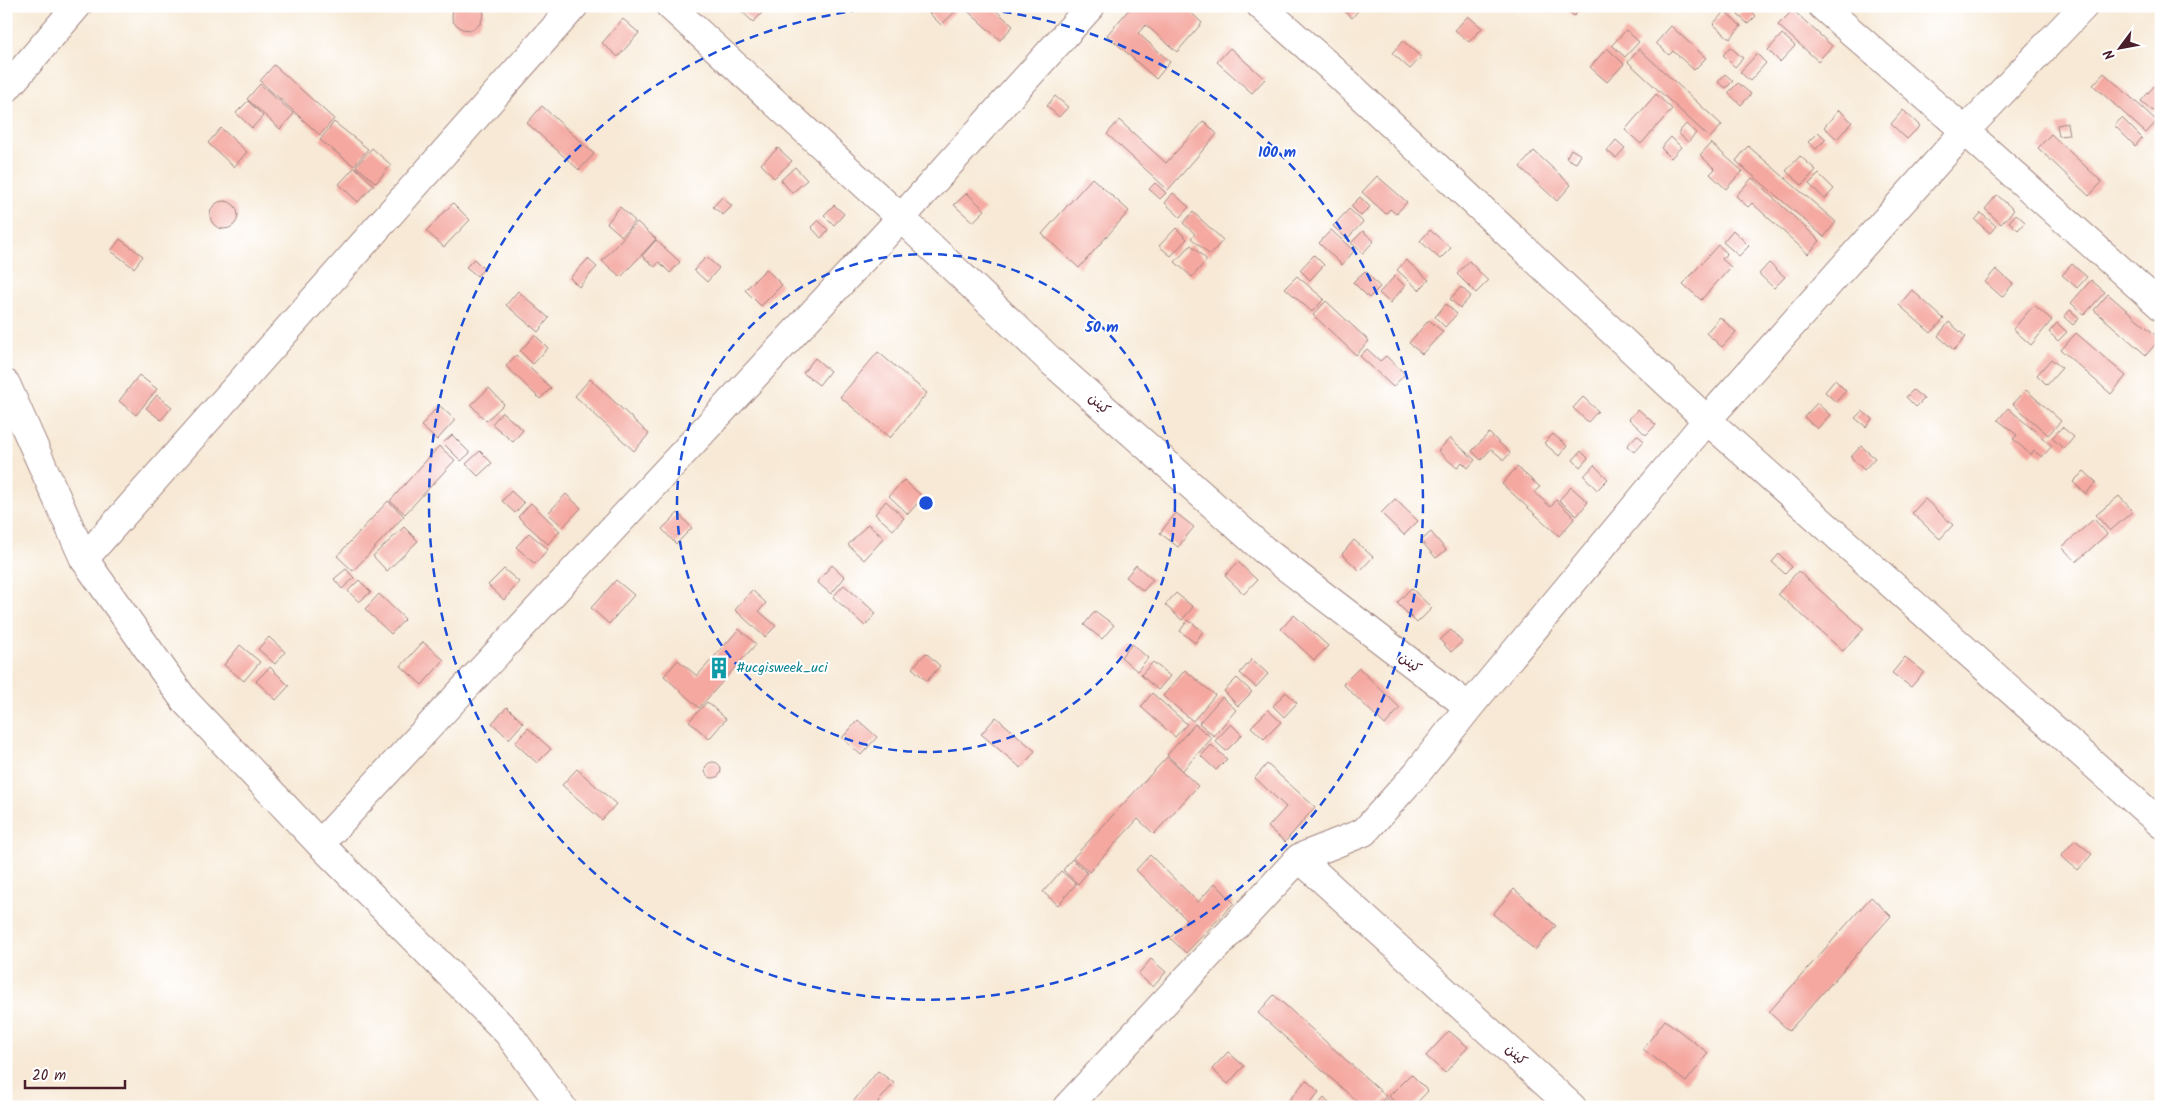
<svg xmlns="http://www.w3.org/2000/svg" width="2167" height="1113" font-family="Kalam,'Playpen Sans Arabic',sans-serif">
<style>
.building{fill:#f4a8a0}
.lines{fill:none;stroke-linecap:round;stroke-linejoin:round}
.street-casing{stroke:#a08480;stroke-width:30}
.street{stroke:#fff;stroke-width:28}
.ring{fill:none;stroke:#1d4ed8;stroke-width:2.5;stroke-dasharray:9 6}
.labels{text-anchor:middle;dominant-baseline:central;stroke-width:4;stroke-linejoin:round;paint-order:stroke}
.street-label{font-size:14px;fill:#4a1f2b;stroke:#fff}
.culture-label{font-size:14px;fill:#0d838f;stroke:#fff;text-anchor:start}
.centre{fill:#1d4ed8;stroke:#fff;stroke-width:2.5}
.ring-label{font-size:15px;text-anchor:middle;font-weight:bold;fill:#1d4ed8;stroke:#fff;stroke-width:4;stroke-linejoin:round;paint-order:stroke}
</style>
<rect width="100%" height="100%" fill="#fff"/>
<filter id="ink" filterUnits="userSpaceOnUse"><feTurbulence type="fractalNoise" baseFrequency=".02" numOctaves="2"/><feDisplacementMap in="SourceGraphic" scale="10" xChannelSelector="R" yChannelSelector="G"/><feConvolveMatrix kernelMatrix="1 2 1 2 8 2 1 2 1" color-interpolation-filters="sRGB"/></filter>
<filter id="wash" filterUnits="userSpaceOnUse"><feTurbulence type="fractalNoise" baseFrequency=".0096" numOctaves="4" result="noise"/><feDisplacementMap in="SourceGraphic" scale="20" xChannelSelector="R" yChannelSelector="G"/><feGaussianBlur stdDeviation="1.12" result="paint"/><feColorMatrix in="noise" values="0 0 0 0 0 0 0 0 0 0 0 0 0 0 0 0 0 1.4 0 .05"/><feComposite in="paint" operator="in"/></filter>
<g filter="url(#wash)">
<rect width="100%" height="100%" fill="#f7e9d5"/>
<g id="blocks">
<path class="building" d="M453,6H482L484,14L480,24L472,30L462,29L453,22L452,17Z
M736,6H761L765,10L753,22Z
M936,6H952L956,11L941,25L929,13Z
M962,6H991L1013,26L1000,40Z
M1132,6H1184L1202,23L1177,52L1146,25L1138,33L1170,62L1156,79L1107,35Z
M1339,6H1362L1352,18Z
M1563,6H1583L1574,16Z
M1747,6L1756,16L1748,24L1738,15Z
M1793,10L1832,46L1818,61L1778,25Z
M1725,11L1741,26L1730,39L1713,24Z
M1468,16L1482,28L1469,42L1455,30Z
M623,19L639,33L618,57L602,43Z
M1671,26L1706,58L1694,70L1673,51L1669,55L1656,43Z
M1626,30L1639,42L1625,57L1612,45Z
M1782,34L1795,46L1780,62L1768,50Z
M1403,41L1421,57L1410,69L1392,53Z
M1730,47L1743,58L1735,67L1723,55Z
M1230,48L1265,79L1252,93L1217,62Z
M1607,48L1624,64L1607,82L1590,67Z
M1639,49L1722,125L1710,138L1628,62Z
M1757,54L1766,63L1750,81L1740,72Z
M274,65L334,119L320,135L260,81Z
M2104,73L2157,121L2146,133L2093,85Z
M1725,74L1733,81L1726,88L1718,82Z
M1738,83L1751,94L1741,105L1728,93Z
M260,84L294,114L280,129L247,99Z
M2155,85L2161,90V102L2153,111L2141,101Z
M1656,94L1672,109L1641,144L1625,130Z
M1055,96L1068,107L1059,117L1047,106Z
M248,101L263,116L252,128L236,113Z
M542,106L594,154L579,170L527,123Z
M1839,110L1852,122L1837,139L1824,127Z
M1903,110L1920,126L1907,139L1891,124Z
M2122,118L2142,138L2135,146L2114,125Z
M1119,120L1166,163L1204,121L1217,134L1168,190L1107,134Z
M334,122L368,149L354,166L320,140Z
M2067,123L2069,135L2059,136L2057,125Z
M1686,124L1696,133L1688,142L1678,133Z
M221,128L247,152L234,167L208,143Z
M1818,132L1826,139L1816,149L1808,142Z
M2051,134L2102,182L2089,196L2038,148Z
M1671,137L1681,147L1671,158L1661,148Z
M1616,140L1625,148L1616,158L1607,151Z
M1711,143L1742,171L1726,189L1710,174L1715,169L1700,155Z
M1748,146L1836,222L1824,237L1736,161Z
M372,148L391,165L376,183L356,166Z
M778,148L792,161L774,178L761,164Z
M1571,149L1581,155L1576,163L1566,158Z
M1534,151L1571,185L1557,201L1520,167Z
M1800,156L1816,170L1802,185L1786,171Z
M355,167L374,185L358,202L339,184Z
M795,167L807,180L792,193L781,180Z
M1819,174L1834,189L1825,199L1809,184Z
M1377,176L1407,202L1396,214L1390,209L1386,214L1362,192Z
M1092,178L1129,211L1079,268L1042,234Z
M1752,178L1820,241L1808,254L1752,203L1748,207L1736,196Z
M1155,183L1166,193L1160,199L1149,189Z
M967,193L985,210L973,222L954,205Z
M1173,193L1189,207L1180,217L1165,203Z
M1997,195L2014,210L2001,224L1985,209Z
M722,197L732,206L723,215L713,207Z
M1360,197L1370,207L1361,216L1351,206Z
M210 215a14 14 0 1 1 28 0a14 14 0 1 1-28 0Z
M453,203L470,220L444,247L426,231Z
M834,205L844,214L834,225L824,215Z
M620,207L635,221L622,236L607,223Z
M1349,209L1363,222L1347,239L1333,226Z
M1193,212L1223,240L1210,255L1191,238L1195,234L1183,223Z
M1981,213L1996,226L1990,233L1975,220Z
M2016,214L2025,222L2018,230L2009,222Z
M818,220L828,230L821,238L811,227Z
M637,222L656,239L621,277L602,261Z
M1176,228L1187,239L1171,256L1159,246Z
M1331,230L1354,251L1342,265L1319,243Z
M1430,230L1451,248L1440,259L1420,241Z
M1733,230L1749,246L1739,256L1723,242Z
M1363,231L1374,241L1363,253L1351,243Z
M120,239L143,256L134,268L111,251Z
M656,240L680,262L670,273L659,262L655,267L642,256Z
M1191,245L1207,260L1192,277L1175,262Z
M1718,245L1727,253L1722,259L1731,267L1701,300L1683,284Z
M1314,255L1324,265L1310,280L1300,270Z
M706,257L719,268L707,282L694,270Z
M474,259L484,269L477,276L466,267Z
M588,259L597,267L579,287L570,278Z
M1406,260L1429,280L1419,290L1397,270Z
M1469,261L1488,281L1476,293L1457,274Z
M1769,263L1785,277L1774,288L1759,274Z
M2072,264L2087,277L2077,288L2062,275Z
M766,269L782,285L761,306L745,290Z
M1996,269L2013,284L2002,297L1985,282Z
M1365,271L1380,287L1369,298L1353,282Z
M1297,276L1324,299L1312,312L1285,288Z
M1395,276L1405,286L1390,303L1379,293Z
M2091,280L2105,292L2084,315L2071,303Z
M1461,287L1471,296L1460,308L1450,299Z
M1912,290L1944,319L1931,333L1899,305Z
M518,291L549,318L538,332L506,305Z
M2108,294L2160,339L2146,355L2094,310Z
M1326,301L1369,341L1356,355L1313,315Z
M1446,304L1457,314L1445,327L1435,317Z
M2034,305L2052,320L2031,345L2013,329Z
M2070,310L2079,318L2073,325L2064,317Z
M1720,317L1736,332L1722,347L1706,333Z
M1429,320L1443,332L1422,354L1409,343Z
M1949,322L1966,337L1954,350L1938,336Z
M2057,323L2067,332L2058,341L2049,332Z
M2076,333L2126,376L2111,394L2061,350Z
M535,335L548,348L533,364L520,351Z
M1367,349L1380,361L1386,356L1405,374L1393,387L1360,356Z
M878,352L927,393L890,438L840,397Z
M516,355L551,388L540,399L506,366Z
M815,358L830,371L819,385L803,373Z
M2051,359L2062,368L2047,385L2037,375Z
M139,375L157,389L136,415L119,401Z
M590,379L649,434L634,451L575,396Z
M1835,380L1846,391L1836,402L1825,392Z
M489,388L504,404L486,421L471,405Z
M1913,390L1924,399L1916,407L1906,397Z
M2026,390L2061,421L2048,435L2013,404Z
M157,395L172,407L161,420L146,408Z
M1583,397L1598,411L1588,422L1573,408Z
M1817,403L1830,415L1817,429L1804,417Z
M439,405L455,420L437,440L421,426Z
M2008,408L2052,446L2042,457L2034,451L2031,455L2013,439L2017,435L1998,420Z
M1638,409L1656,425L1646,435L1629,419Z
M1862,411L1872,419L1866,427L1855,418Z
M502,412L523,430L513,442L492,424Z
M2062,427L2074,437L2064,449L2052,438Z
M1489,433L1510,453L1504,460L1491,449L1481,460L1472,451Z
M1553,434L1567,446L1559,456L1544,443Z
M452,435L470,453L461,461L443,443Z
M1637,435L1644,441L1634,452L1627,446Z
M1450,438L1475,460L1468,468L1462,462L1457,468L1438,451Z
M439,446L455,460L405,514L390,501Z
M1861,446L1875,458L1864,470L1851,457Z
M480,451L492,463L478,476L466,464Z
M1581,451L1588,458L1580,467L1573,460Z
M1594,465L1608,479L1597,490L1584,476Z
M1517,467L1540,487L1534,492L1551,507L1556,500L1575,518L1559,536L1502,484Z
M2084,471L2096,482L2086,494L2073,482Z
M904,480L923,497L908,514L889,496Z
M1571,487L1588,502L1577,516L1559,500Z
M511,491L524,503L515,513L502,501Z
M566,494L581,508L563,527L548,513Z
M2119,496L2133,511L2110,531L2096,515Z
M1395,499L1418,521L1404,535L1381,513Z
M1925,499L1953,525L1940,539L1912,513Z
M388,501L404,516L353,571L337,556Z
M886,501L904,518L893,530L875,514Z
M531,503L560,531L548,544L518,517Z
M678,513L692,528L676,544L662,529Z
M1176,513L1194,527L1178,547L1160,533Z
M2094,519L2107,534L2076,562L2062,547Z
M868,524L884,538L864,560L848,545Z
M404,527L418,541L387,571L373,556Z
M1431,532L1446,550L1436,558L1421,541Z
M529,533L548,549L535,564L516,547Z
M1354,540L1373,557L1360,571L1342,554Z
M1779,554L1792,567L1785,574L1772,562Z
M1238,562L1257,580L1244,594L1225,576Z
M832,565L845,577L831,594L817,582Z
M1136,565L1153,580L1143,591L1126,577Z
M346,569L354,578L342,589L334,579Z
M504,569L519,582L504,600L488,585Z
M1798,571L1864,629L1843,651L1778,594Z
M359,580L371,592L359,602L348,591Z
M616,580L634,595L609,624L591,608Z
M844,585L876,613L865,626L833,597Z
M1411,588L1432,608L1417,623L1397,603Z
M752,590L766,603L759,611L776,626L765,637L735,610Z
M1176,593L1193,607L1182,620L1165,605Z
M379,594L405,619L391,634L365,609Z
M1095,611L1114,625L1102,639L1084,625Z
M1294,615L1328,646L1314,660L1281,629Z
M1188,620L1203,631L1195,643L1180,631Z
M739,629L756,644L699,708L664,676L678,660L697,676Z
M1451,630L1462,642L1451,652L1440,640Z
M269,637L285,652L275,664L258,649Z
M423,642L444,660L422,685L401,666Z
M1132,644L1148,658L1137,671L1121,657Z
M240,645L260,662L244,681L224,665Z
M926,653L940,666L927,681L912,668Z
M1905,657L1924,672L1911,687L1892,673Z
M1252,659L1268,674L1256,687L1240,673Z
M1153,662L1170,676L1158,690L1141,675Z
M270,667L289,686L276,700L256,681Z
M1359,668L1400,708L1385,725L1343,684Z
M1185,670L1215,695L1193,721L1163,696Z
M1237,678L1252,692L1238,706L1224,691Z
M1286,692L1297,703L1284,717L1273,706Z
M1152,693L1187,724L1175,737L1141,707Z
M1222,697L1236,710L1214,736L1199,723Z
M707,702L726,719L709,739L689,721Z
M507,707L523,723L509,739L492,723Z
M1268,710L1281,722L1264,739L1251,727Z
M996,717L1035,751L1021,768L981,734Z
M858,720L877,737L861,755L842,738Z
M1195,724L1212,738L1183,770L1167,755Z
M1231,724L1242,735L1226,751L1215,741Z
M528,728L551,749L537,763L515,743Z
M1211,745L1227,759L1216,770L1201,756Z
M1167,757L1198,786L1154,834L1138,819L1089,872L1073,858Z
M705 770a8 8 0 1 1 16 0a8 8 0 1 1-16 0Z
M1267,764L1315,807L1285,842L1268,827L1286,807L1255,778Z
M577,769L616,804L602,820L562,785Z
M2075,840L2092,854L2078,870L2061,856Z
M1150,855L1198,902L1215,883L1234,903L1186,953L1170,938L1187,920L1136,870Z
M1072,859L1087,873L1078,884L1063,870Z
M1061,871L1076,884L1058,905L1043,892Z
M1514,889L1556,926L1535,950L1493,914Z
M1871,897L1891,916L1789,1031L1769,1012Z
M1151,959L1166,972L1153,987L1138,974Z
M1274,995L1386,1096L1377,1107H1363L1258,1013Z
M1665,1020L1708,1053L1686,1082L1643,1049Z
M1449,1031L1468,1047L1445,1073L1426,1056Z
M1228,1052L1244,1066L1228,1084L1212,1069Z
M878,1071L894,1083L874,1107H856L852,1103Z
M1411,1074L1428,1091L1413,1107H1399L1389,1096Z
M1306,1080L1319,1092L1307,1107H1296L1289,1100Z
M1324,1098L1333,1107H1316Z
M1387,1098L1396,1107H1379Z"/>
</g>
</g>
<g filter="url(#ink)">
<use href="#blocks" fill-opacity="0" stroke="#a08480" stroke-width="1"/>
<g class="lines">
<g class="street-casing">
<path id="street" d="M670,6L901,218L1091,6
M1261,6L1329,66L1707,420L2161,824
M2084,6L1965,131L2161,306
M6,89L77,6
M6,384L84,559L185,701L320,844L508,1033L562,1107
M84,559L574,6
M1469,707L1707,420L1965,131L1822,6
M320,844L901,218L1052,362L1264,550L1469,707L1417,773L1364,832L1299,858L1067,1107
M1299,858L1572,1107"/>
</g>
<use href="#street" class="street"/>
</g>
</g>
<g class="ring">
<circle cx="926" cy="503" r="249"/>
<path d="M943 6A497 497 0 1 1 909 6"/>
</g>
<defs>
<g id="building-bare" transform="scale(1.725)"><path d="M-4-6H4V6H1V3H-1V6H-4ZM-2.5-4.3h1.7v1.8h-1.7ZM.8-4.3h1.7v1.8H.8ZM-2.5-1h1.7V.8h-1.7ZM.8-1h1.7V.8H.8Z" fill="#0f9aa8" stroke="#fff" stroke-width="2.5" paint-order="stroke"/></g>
</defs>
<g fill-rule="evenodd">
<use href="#building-bare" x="719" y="668"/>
</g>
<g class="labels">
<g class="street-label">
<text transform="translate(1099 404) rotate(42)">كينن</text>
<text transform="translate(1410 663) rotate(37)">كينن</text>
<text transform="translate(1516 1055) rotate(43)">كينن</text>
</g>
<g class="culture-label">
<text x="736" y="668">#ucgisweek_uci</text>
</g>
</g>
<circle cx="926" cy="503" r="8" class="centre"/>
<g class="ring-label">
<text x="1277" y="157">100 m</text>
<text x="1102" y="332">50 m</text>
</g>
<rect width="2167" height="1113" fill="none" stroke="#fff" stroke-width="25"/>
<g transform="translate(2120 48) rotate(238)" stroke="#ffffff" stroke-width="4" paint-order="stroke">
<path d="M0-4L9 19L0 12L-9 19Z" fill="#4a1f2b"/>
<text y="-8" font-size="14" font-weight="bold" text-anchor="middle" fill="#4a1f2b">N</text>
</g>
<path d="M25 1080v8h100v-8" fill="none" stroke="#4a1f2b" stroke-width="2.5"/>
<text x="32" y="1080" font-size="15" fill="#4a1f2b" stroke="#ffffff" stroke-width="4" paint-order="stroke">20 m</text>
</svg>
